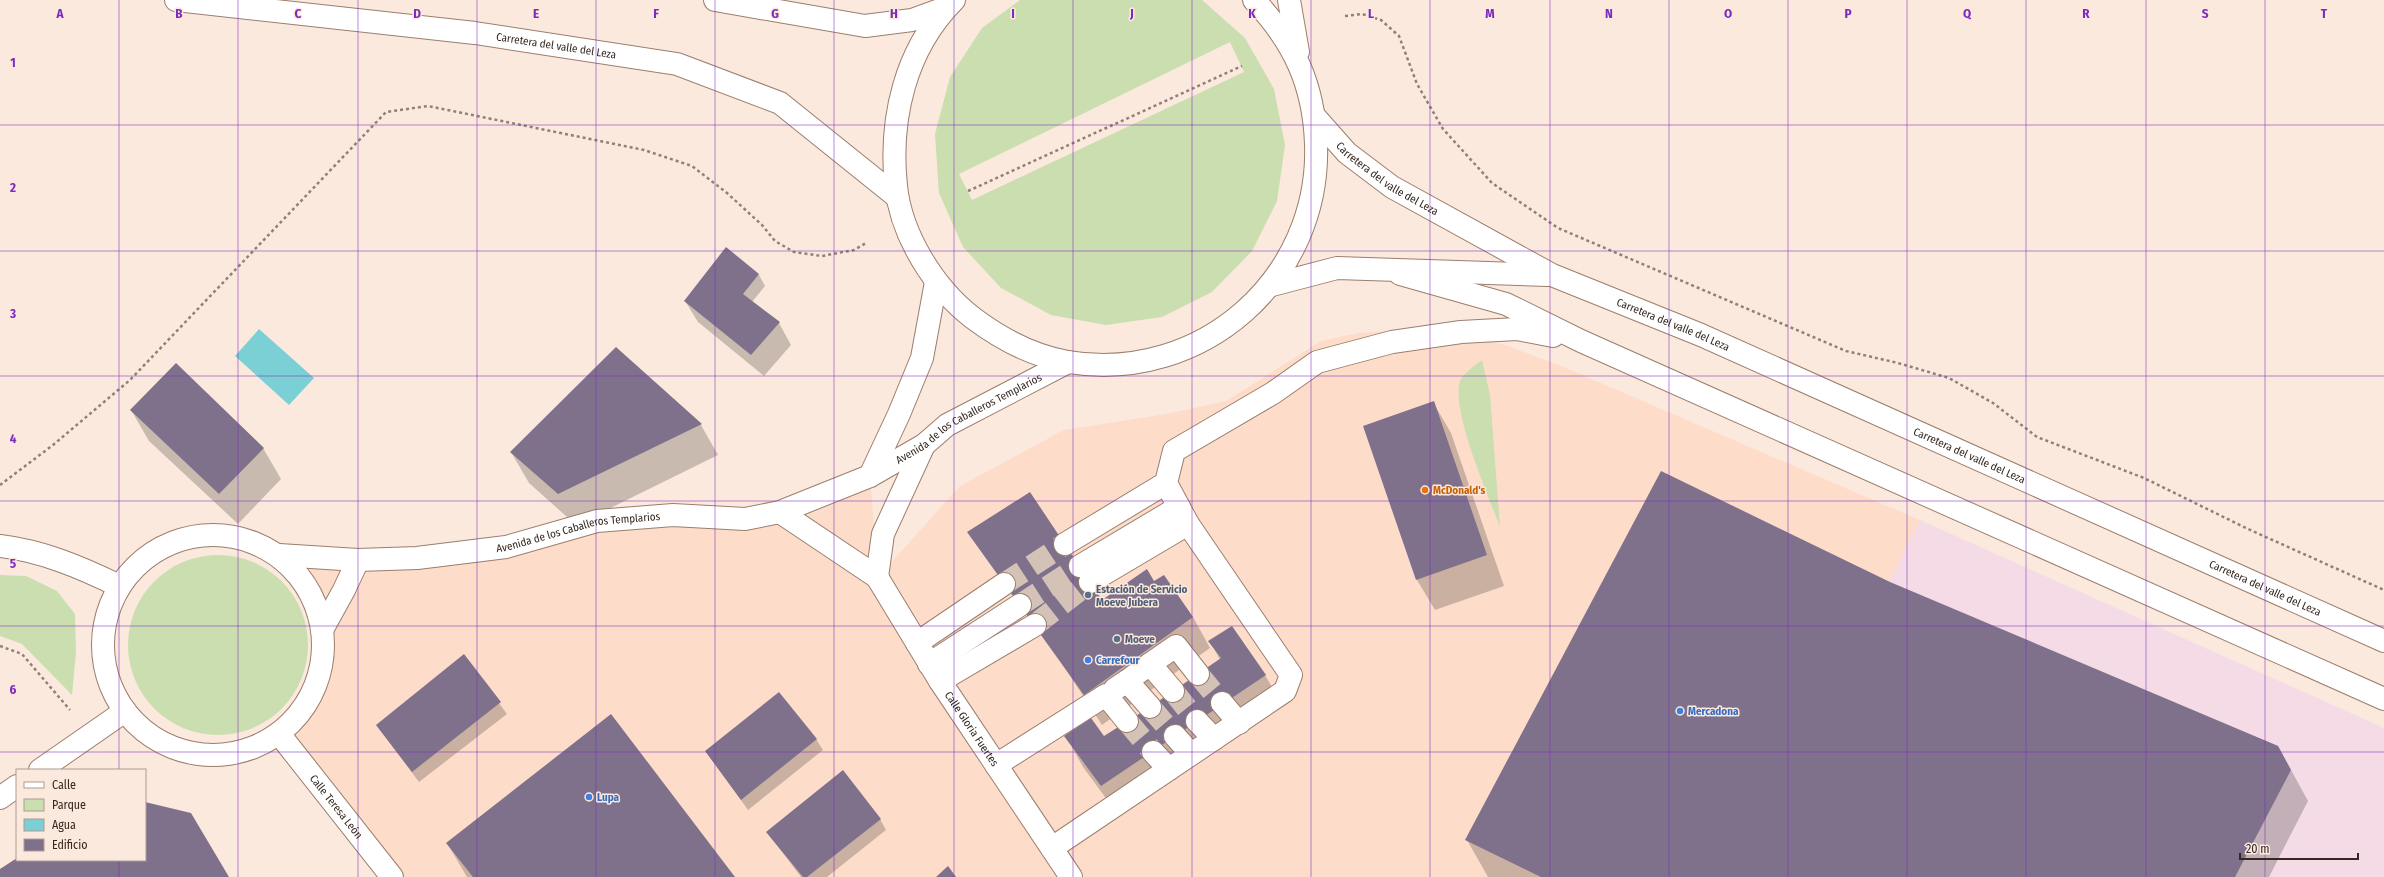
<svg xmlns="http://www.w3.org/2000/svg" width="2384" height="877" font-family="'Fira Sans Condensed',sans-serif">
<style>
.built{fill:#fdddca}
.industrial{fill:#f4dbe5}
.green{fill:#cadeaf;fill-rule:evenodd}
.water{fill:#7ad0d5}
.shadow{fill:#0003}
.building{fill:#7f718c}
.lines{fill:none;stroke-linecap:round;stroke-linejoin:round}
.minor-tunnel{stroke:#d4c2b7;stroke-width:22;stroke-dasharray:22 11;stroke-linecap:butt}
.minor-casing{stroke:#9b7e6d;stroke-width:24}
.major-casing{stroke:#9b7e6d;stroke-width:24}
.path{stroke:#908077;stroke-width:2.5;stroke-dasharray:3 3;stroke-linecap:butt}
.minor{stroke:#fff;stroke-width:22}
.major{stroke:#fff;stroke-width:22}
.grid{fill:none;stroke:#7b2cbf;stroke-width:1;stroke-opacity:0.55}
.food-dot{fill:#e8710a;stroke:#fce9dd;stroke-width:1.5}
.service-dot{fill:#5c6f8a;stroke:#fce9dd;stroke-width:1.5}
.shop-dot{fill:#3f7fe0;stroke:#fce9dd;stroke-width:1.5}
.labels{text-anchor:middle;dominant-baseline:central;stroke-width:3;stroke-linejoin:round;paint-order:stroke}
.street-label{font-size:11px;fill:#352821;stroke:#fce9dd}
.food-label{font-size:11px;font-weight:bold;fill:#c56008;stroke:#fce9dd;text-anchor:start}
.service-label{font-size:11px;font-weight:bold;fill:#4e5e75;stroke:#fce9dd;text-anchor:start}
.shop-label{font-size:11px;font-weight:bold;fill:#366cbe;stroke:#fce9dd;text-anchor:start}
.grid-label{font-size:13px;text-anchor:middle;font-weight:bold;fill:#7b2cbf;stroke:#fce9dd;stroke-width:3;stroke-linejoin:round;paint-order:stroke}
</style>
<rect width="100%" height="100%" fill="#fce9dd"/>
<path class="built" d="M1424,328L1503,344L1566,368L1920,520L1743,877H392L280,735L304,710L319,678L325,644L319,610L303,579L320,557L545,534L746,519L870,476L878,577L960,486L1064,430L1166,414L1226,401L1321,341L1358,333Z"/>
<path class="industrial" d="M1920,520L2384,728V877H1743Z"/>
<path class="green" d="M1020,0H1202L1245,38L1274,89L1285,145L1277,201L1252,251L1212,292L1162,317L1106,325L1051,315L1001,288L963,247L939,193L935,134L950,77L982,28ZM1230,42L1244,72L972,200L959,174Z
M1482,360L1490,395L1500,527C1489,497 1448,405 1461,379C1465,372 1476,365 1482,360Z
M128 645a90 90 0 1 1 180 0a90 90 0 1 1-180 0Z
M0,575L26,576L57,591L75,614L76,652L72,695L22,644L0,636Z"/>
<path class="water" d="M259,329L314,378L289,405L235,356Z"/>
<path class="shadow" d="M726,248L759,275L765,286L752,302L779,323L791,345L764,376L698,322L685,301Z
M616,349L701,425L718,455L576,525L529,483L511,452Z
M1433,402L1451,433L1504,586L1435,610L1417,580Z
M131,410L263,448L281,479L238,524L149,441Z
M969,532L1102,601L1154,583L1193,617L1210,648L1102,725L1063,665Z
M1890,583L2278,746L2308,801L2269,877H1488L1467,840Z
M1232,627L1265,675L1283,706L1119,816L1083,767L1066,736L1104,737L1150,708L1220,660L1210,641Z
M464,656L507,714L419,782L377,726Z
M816,739L823,750L748,810L706,751Z
M880,819L886,830L827,877H801L767,832Z
M447,843L734,877H467Z"/>
<path class="building" d="M726,247L759,274L743,294L780,322L751,355L684,301Z
M616,347L702,424L558,494L510,452Z
M176,363L264,448L219,494L130,410Z
M1434,401L1487,555L1416,580L1363,426Z
M1661,471L1890,582L2278,746L2291,770L2235,877H1541L1465,840Z
M1030,492L1102,600L1147,569L1154,581L1164,575L1193,617L1084,695L967,532Z
M1232,626L1266,675L1101,786L1064,736L1091,718L1104,736L1150,707L1221,658L1208,641Z
M464,654L501,702L412,772L376,725Z
M779,692L817,739L741,800L705,751Z
M611,714L735,877H473L446,843Z
M843,770L881,819L807,877H803L766,832Z
M145,802L191,813L229,877H0V869L17,858V860H145Z
M948,866L956,877H936Z"/>
<g class="lines">
<path class="minor-tunnel" d="M1004,584L1065,544
M1020,605L1080,566
M1035,625L1090,582
M1198,674L1222,703
M1173,691L1197,721
M1150,707L1175,736
M1127,721L1153,752"/>
<g class="minor-casing">
<g id="minor">
<path d="M1400,274L1506,304L1581,341L2384,699"/>
<path d="M870,476L899,414L922,358L936,282"/>
<path d="M780,512L877,577L883,534L924,445"/>
<circle cx="213" cy="645" r="110"/>
<path d="M1065,544L1166,483"/>
<path d="M0,546C42,551 80,567 117,585"/>
<path id="s1" d="M279,555L358,560L417,558L506,547L597,521L673,515L745,519L780,512L870,476L924,445L947,425L1068,362"/>
<path d="M1080,566L1179,507"/>
<path id="s2" d="M877,577L940,681L1071,877"/>
<path d="M1090,582L1188,524L1166,483L1174,451L1273,393L1317,362L1392,342L1461,332L1517,329L1553,336"/>
<path d="M322,630L344,590L358,560"/>
<path d="M917,643L1004,584"/>
<path d="M929,664L1020,605"/>
<path d="M1150,664L1176,646L1198,674"/>
<path d="M940,681L1035,625"/>
<path d="M1127,681L1150,664L1173,691"/>
<path d="M1115,689L1127,681L1150,707"/>
<path d="M1222,703L1239,723"/>
<path d="M1197,721L1214,739"/>
<path id="s3" d="M280,735L392,877"/>
<path d="M1175,736L1191,754"/>
<path d="M1153,752L1169,769"/>
<path d="M996,765L1106,695L1127,721"/>
<path d="M40,770L125,711"/>
<path d="M0,798L17,786"/>
<path d="M1052,848L1285,691L1291,675L1188,524"/>
</g>
</g>
<g class="major-casing">
<g id="major">
<path id="s4" d="M176,0L475,33L677,64L780,103L897,197"/>
<path d="M715,0L865,26L912,20L945,8"/>
<path d="M954,0C905,49 889,119 896,186C901,235 934,288 973,318C1001,339 1033,356 1068,362C1202,384 1321,278 1316,144C1314,85 1294,42 1254,0"/>
<path d="M1289,0L1298,52"/>
<path id="s5" d="M1315,117L1347,153L1392,187L1552,275L1701,335L2384,641"/>
<path d="M1272,285L1337,268L1548,275"/>
</g>
</g>
<path class="path" d="M1345,16L1362,14L1381,20L1399,36L1417,84L1443,129L1492,183L1558,228L1846,351L1898,363L1949,378L1993,403L2037,437L2144,478L2248,529L2384,590
M968,191L1242,66
M0,485L53,445L130,380L386,112L428,106L644,150L692,166L727,193L762,225L775,241L794,252L822,256L854,250L866,243
M0,646L22,654L70,710"/>
<use href="#minor" class="minor"/>
<use href="#major" class="major"/>
</g>
<path class="grid" d="M119,0V770M238,0V877M358,0V877M477,0V877M596,0V877M715,0V877M834,0V877M954,0V877M1073,0V877M1192,0V877M1311,0V877M1430,0V877M1550,0V877M1669,0V877M1788,0V877M1907,0V877M2026,0V877M2146,0V877M2265,0V877M0,125H2384M0,251H2384M0,376H2384M0,501H2384M0,626H2384M0,752H2384M119,860V877"/>
<circle class="food-dot" cx="1425" cy="490" r="4"/>
<g class="service-dot">
<circle cx="1088" cy="595" r="4"/>
<circle cx="1117" cy="639" r="4"/>
</g>
<g class="shop-dot">
<circle cx="1088" cy="660" r="4"/>
<circle cx="1680" cy="711" r="4"/>
<circle cx="589" cy="797" r="4"/>
</g>
<g class="labels">
<g class="street-label">
<text stroke="none"><textPath href="#s4" startOffset="383">Carretera del valle del Leza</textPath></text>
<text stroke="none"><textPath href="#s5" startOffset="96">Carretera del valle del Leza</textPath></text>
<text stroke="none"><textPath href="#s5" startOffset="418">Carretera del valle del Leza</textPath></text>
<text stroke="none"><textPath href="#s1" startOffset="718">Avenida de los Caballeros Templarios</textPath></text>
<text stroke="none"><textPath href="#s5" startOffset="742">Carretera del valle del Leza</textPath></text>
<text stroke="none"><textPath href="#s1" startOffset="302">Avenida de los Caballeros Templarios</textPath></text>
<text stroke="none"><textPath href="#s5" startOffset="1066">Carretera del valle del Leza</textPath></text>
<text stroke="none"><textPath href="#s2" startOffset="179">Calle Gloria Fuertes</textPath></text>
<text stroke="none"><textPath href="#s3" startOffset="91">Calle Teresa León</textPath></text>
</g>
<g class="food-label">
<text x="1433" y="490">McDonald's</text>
</g>
<g class="service-label">
<text x="1096" y="589">Estación de Servicio<tspan x="1096" dy="13">Moeve Jubera</tspan></text>
<text x="1125" y="639">Moeve</text>
</g>
<g class="shop-label">
<text x="1096" y="660">Carrefour</text>
<text x="1688" y="711">Mercadona</text>
<text x="597" y="797">Lupa</text>
</g>
</g>
<g class="grid-label">
<text x="60" y="18">A</text>
<text x="179" y="18">B</text>
<text x="298" y="18">C</text>
<text x="417" y="18">D</text>
<text x="536" y="18">E</text>
<text x="656" y="18">F</text>
<text x="775" y="18">G</text>
<text x="894" y="18">H</text>
<text x="1013" y="18">I</text>
<text x="1132" y="18">J</text>
<text x="1252" y="18">K</text>
<text x="1371" y="18">L</text>
<text x="1490" y="18">M</text>
<text x="1609" y="18">N</text>
<text x="1728" y="18">O</text>
<text x="1848" y="18">P</text>
<text x="1967" y="18">Q</text>
<text x="2086" y="18">R</text>
<text x="2205" y="18">S</text>
<text x="2324" y="18">T</text>
<text x="13" y="67">1</text>
<text x="13" y="192">2</text>
<text x="13" y="318">3</text>
<text x="13" y="443">4</text>
<text x="13" y="568">5</text>
<text x="13" y="694">6</text>
</g>
<rect x="16" y="769" width="130" height="92" fill="#fce9dd" stroke="#ac9c92"/>
<rect x="24" y="782" width="20" height="6" fill="#ffffff" stroke="#ac9c92"/>
<text x="52" y="789" font-size="12" fill="#352821">Calle</text>
<rect x="24" y="799" width="20" height="12" fill="#cadeaf" stroke="#ac9c92"/>
<text x="52" y="809" font-size="12" fill="#352821">Parque</text>
<rect x="24" y="819" width="20" height="12" fill="#7ad0d5" stroke="#ac9c92"/>
<text x="52" y="829" font-size="12" fill="#352821">Agua</text>
<rect x="24" y="839" width="20" height="12" fill="#7f718c" stroke="#ac9c92"/>
<text x="52" y="849" font-size="12" fill="#352821">Edificio</text>
<path d="M2240 853v6h118v-6" fill="none" stroke="#352821" stroke-width="2"/>
<text x="2246" y="853" font-size="12" fill="#352821" stroke="#fce9dd" stroke-width="3" paint-order="stroke">20 m</text>
</svg>
